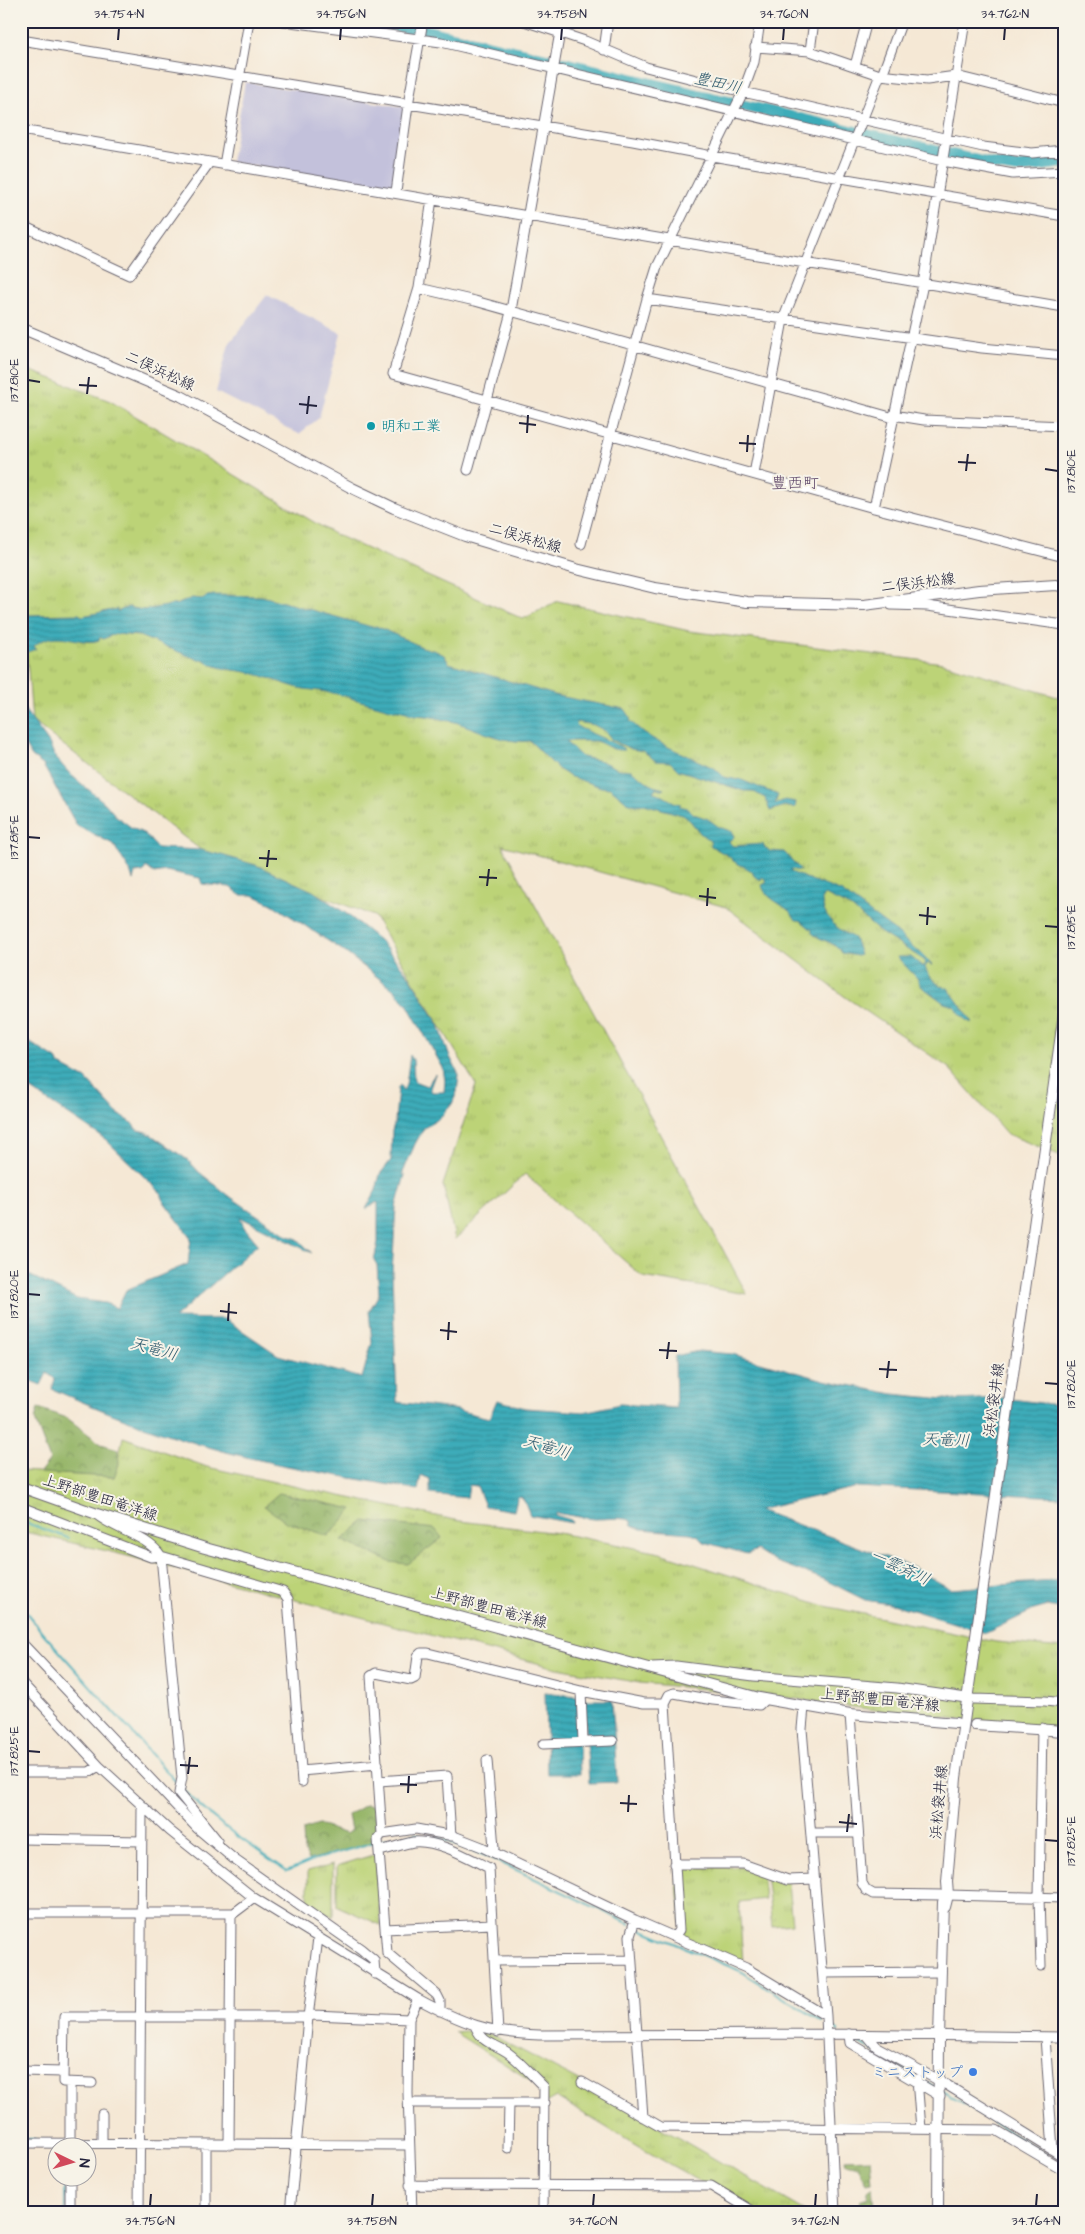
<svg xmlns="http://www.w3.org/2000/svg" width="1085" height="2234" font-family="'Architects Daughter','Klee One',sans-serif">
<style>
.industrial{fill:#c3c1db}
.grass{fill:url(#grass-tufts);stroke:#6f7a59}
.forest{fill:url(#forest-crowns);stroke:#5c6c52}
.water{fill:url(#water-rules);stroke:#30677a}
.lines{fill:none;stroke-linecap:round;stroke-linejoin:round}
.stream{stroke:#3dacb9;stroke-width:2}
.river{stroke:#3dacb9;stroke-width:12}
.minor-casing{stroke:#6c6771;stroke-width:11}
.major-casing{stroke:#6c6771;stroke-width:12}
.minor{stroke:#fff;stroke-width:9}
.major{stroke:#fff;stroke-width:10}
.ticks{fill:none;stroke:#22223b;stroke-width:2}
.culture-dot{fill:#0f9aa8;stroke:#f7f3e8;stroke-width:2}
.shop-dot{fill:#3f7fe0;stroke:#f7f3e8;stroke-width:2}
.labels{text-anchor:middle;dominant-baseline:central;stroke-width:4;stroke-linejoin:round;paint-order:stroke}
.street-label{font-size:15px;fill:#22223b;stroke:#f7f3e8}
.culture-label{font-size:15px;fill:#0d838f;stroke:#f7f3e8;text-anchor:start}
.shop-label{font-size:15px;fill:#366cbe;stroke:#f7f3e8;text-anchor:end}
.water-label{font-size:16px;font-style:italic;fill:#2d596d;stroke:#f7f3e8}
.neighbourhood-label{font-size:16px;fill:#60496b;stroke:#f7f3e8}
.neatline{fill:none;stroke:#22223b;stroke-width:2}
.ticks-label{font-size:12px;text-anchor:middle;fill:#22223b}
</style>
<defs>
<pattern id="grass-tufts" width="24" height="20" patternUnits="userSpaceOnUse" patternTransform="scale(1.25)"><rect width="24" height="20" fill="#bcd377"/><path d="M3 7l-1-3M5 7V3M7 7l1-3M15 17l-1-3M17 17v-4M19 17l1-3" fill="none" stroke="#a1b568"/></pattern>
<pattern id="forest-crowns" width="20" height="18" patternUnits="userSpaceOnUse" patternTransform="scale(1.25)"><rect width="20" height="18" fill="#95b568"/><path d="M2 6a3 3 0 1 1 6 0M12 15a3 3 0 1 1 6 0" fill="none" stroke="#799357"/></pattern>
<pattern id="water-rules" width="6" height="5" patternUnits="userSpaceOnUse" patternTransform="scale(1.25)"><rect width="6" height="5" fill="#3dacb9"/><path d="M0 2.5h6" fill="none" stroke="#338c98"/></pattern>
</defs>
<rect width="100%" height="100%" fill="#f7f3e8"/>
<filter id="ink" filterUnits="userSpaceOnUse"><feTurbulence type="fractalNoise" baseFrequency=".02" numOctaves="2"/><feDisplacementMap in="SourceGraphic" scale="10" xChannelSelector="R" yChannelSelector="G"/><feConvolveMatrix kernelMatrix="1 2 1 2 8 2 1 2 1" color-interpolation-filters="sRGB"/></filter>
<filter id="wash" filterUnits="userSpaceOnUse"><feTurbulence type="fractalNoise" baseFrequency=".0096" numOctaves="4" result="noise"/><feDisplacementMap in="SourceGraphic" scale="20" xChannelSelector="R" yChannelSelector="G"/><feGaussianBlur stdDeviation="1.12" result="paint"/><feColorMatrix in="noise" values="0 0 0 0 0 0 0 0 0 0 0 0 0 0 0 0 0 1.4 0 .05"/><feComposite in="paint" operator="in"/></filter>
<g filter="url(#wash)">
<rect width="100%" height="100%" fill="#f5e8d5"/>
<path class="industrial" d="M245,82L404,107L393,189L231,162Z
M267,295L341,333L319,418L299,434L216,392L229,344Z"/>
<path class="grass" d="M21,367L110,401L334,534L523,619L558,601L689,631L943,663L1064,699V1157L1007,1134L949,1068L844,996L726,907L502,845L747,1294L643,1277L525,1174L455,1239L443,1185L476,1085L374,916L201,850L32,721L24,619L21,617Z
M123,1437L207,1467L302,1488L460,1521L558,1533L660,1553L825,1606L996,1642L1064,1648V1730L882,1711L769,1695L640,1683L552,1667L124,1555L21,1531V1471L114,1477Z
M376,1854L381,1925L337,1906V1866Z
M333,1864V1917L308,1901V1871Z
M677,1867H743L762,1872L765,1899L739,1902L743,1963L684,1939L682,1935Z
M766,1874L788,1883L792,1924L772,1926Z
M465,2031L492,2035L587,2085L808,2213H756L639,2147L556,2097L545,2103L544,2089L454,2032Z"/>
<path class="forest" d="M38,1408L67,1418L101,1444L118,1449L119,1464L114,1477L40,1473L50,1460L35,1420Z
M279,1493L353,1509L328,1536L286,1522L264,1506Z
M364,1521L435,1529L442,1538L408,1564L390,1562L342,1540Z
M365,1805L374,1806L377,1832L372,1843L309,1860L304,1851L303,1830L319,1825L346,1834L351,1830L348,1815Z
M870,2159L872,2182L866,2183L857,2167L846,2164L845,2160Z
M872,2187L874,2208L866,2210L859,2200L868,2197V2190Z"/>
<path class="water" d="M214,595L262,596L372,627L376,626L422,647L436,651L444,655L449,663L558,696L625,709L629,715L631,722L645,734L664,745L716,769L724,777L738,780L739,779L778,795L775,804L785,800L796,802L795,808L784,806L770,811L765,798L752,791H744L678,770L670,762L656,761L643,751L631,749L612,740L605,731L594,725L576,722V724L580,728L620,746L625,750C609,751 607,744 595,741C593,741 569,741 567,741V743L582,757L601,761L618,769L631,770L653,786L664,789L661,790L656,788L653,792C664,794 671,803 681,804L679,806L688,808L694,814L708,819L719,827L733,832L734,837L729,842L733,846L763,844L764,847L770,851L784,852L800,869V871L790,869L793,873L842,892L900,935C904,941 910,943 914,949L920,952L933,966L928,963L925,967C927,975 939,988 948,988L972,1021L971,1023L962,1016L954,1006L944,1003L921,986L917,978L897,957H911L923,967L926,963L924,960L881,933L852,908L825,895L822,897C821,917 838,930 854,938L860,955L857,956L842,953C837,942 820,941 812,933V930L800,920H796C794,917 791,912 788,910C780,903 764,897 762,885L766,883L767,880L762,877L761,880L754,876L752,871L733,861L730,857L711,846L710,841L701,834L686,816L644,804L636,805L627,802L610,788L601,787L571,777L558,769L530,741C505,744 480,730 455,722C442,719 430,716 416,715C408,714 403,709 394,710L350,698C344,694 314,690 304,689C287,686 272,678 255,674C239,669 216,671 203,659L199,660L139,636L115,634L103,639L100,637L99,640C80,647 58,626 34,646L36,649L21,654L23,615L79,614L82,616L117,609V612L128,607L143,610L178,604L192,598L204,599L207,596Z
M21,705L49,743L55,757L71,775L105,803L115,815L132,828L145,834L157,848L201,850L221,855L256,865L313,891L347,914L380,941L410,977L439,1025L449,1055L459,1075L457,1092L452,1104L440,1118L424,1128L415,1144L402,1175H405L396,1207L392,1273L397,1402L452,1409L489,1418L497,1400L525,1408L584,1412L620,1404L676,1408L675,1356L699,1351L732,1354L824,1380L893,1394L955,1400L1004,1398L1064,1406V1497L857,1487L758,1510L910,1566L951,1589L1064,1580V1609L1048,1606L1034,1610L986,1633L896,1605L865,1600L823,1579L774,1561L757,1550L747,1554L704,1542L697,1535L691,1533L641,1529L632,1525L630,1520C619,1517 607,1519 595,1519C582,1518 569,1515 556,1513L555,1515L571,1520L572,1523L530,1515L524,1500L520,1496L517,1498L514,1511L485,1506L477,1486L469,1485L467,1498L430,1494V1479L421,1475L418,1490C344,1476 270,1466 198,1444C148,1429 100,1410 52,1389L55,1379L47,1373L41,1385L21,1377V1271L77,1299L105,1303L117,1308L126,1290L188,1264L191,1238L162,1199V1194L105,1139L21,1083V1037L56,1059L60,1065L86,1079L117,1113L131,1122L137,1130L147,1132L188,1160L199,1172L232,1198L288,1236L298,1239L312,1253L240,1217L244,1227L258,1244L174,1318L225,1319L278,1355L362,1378L372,1342L369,1311L379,1294L377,1265L374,1260L378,1242V1204L377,1202L366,1209L376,1190L380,1174L391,1160L392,1131L395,1121L398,1088L400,1085L403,1091L406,1085L410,1055L413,1060L414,1081L427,1086L435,1074L430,1088L432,1092H444L445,1081L443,1068L407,1004L393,989L342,950L272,904L253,895H240L230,887L202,884L200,878L166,871L154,873L146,867L143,872L135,873L133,880L130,871L113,844L77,826L43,765L32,757L21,739Z
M545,1693L577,1696L580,1774H547Z
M584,1700H612L617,1782L589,1783Z"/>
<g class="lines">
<path class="stream" d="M21,1521L68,1538
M21,1606L42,1632L178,1784
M183,1789C213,1822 252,1846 287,1871L313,1860L375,1842
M436,1837L487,1856L630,1924
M382,1840L419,1834
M636,1927L738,1970L823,2022
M830,2026L838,2031
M853,2039L916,2076
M920,2079L936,2087
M942,2091L1047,2155
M25,2139H35
M65,2213V2176"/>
<path class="river" d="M364,21L423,30L991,164L1019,168L1064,162"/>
</g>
</g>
<g filter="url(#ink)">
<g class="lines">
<g class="minor-casing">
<path id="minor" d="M283,21L441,42L943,161L1013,174L1064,171
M524,21L585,41L646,67L743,92L983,147L1032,153L1064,150
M21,40L633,141L712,156L1064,216
M755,47L810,51L880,75L927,80L956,76L1064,103
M604,50L608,21
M810,51L814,21
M855,66L867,21
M882,75L902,21
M21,130L1064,307
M1064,149L1062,151L1064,174
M224,165L249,21
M396,192L408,105L423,21
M432,199L419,288L393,374L874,508L1064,557
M21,225L129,275L209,163
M419,288L475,301L894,418L899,416L924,420L1064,426
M647,299L982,348L1064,356
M468,470L510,316L560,32
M754,474L783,320L880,75
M874,508L923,284L965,21
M581,544L647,299L657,267L743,92L754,62L760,21
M1062,556L1064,534
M891,605L927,606L1064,625
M21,1507L151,1557L161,1556L283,1592L288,1599L302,1782
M97,1515C116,1530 148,1536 161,1556L182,1778L179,1793L217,1840
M21,1642L197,1828L235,1860L361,1949L374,1960L375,1974
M652,1667L676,1666L754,1676L897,1688L973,1699L1045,1701L1064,1703
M21,1682L99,1766L170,1831L254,1898L418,1999C462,2023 488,2033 539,2035L827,2034L1064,2037
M581,1691L583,1742
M804,1707L802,1729L826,2016L835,2213
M850,1714L862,1883L866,1890L873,1894L943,1895
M543,1744L613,1741
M487,1760L494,1848L492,1852
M301,1771L378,1764
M21,1772H89L99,1766
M379,1781L447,1776L451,1836
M811,1833H857
M382,1834L416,1829L454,1836L482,1847L635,1920L746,1968L826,2016
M21,1839L142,1841
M379,1851C390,1849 402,1844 413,1842C436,1839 469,1858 489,1868L498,2032
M674,1864H743L788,1880L815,1879
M948,1895L1064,1898
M21,1913H234L254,1898
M635,1920L630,1936L643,2117
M385,1929L492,1924
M674,1937L679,1930L665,1703L669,1695L674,1693L713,1700L759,1705L765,1699
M494,1961L631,1960
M1041,1966L1039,1897L1042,1728
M823,1973L941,1972
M440,2011V2001L437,1995L387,1953L378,1839L382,1834L371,1676L376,1673L411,1680L415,1678L418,1656L421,1653H428L581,1691L644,1703H665
M475,2026C484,2045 492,2042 507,2052C520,2061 532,2076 544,2087L543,2213
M849,2034L850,2043L940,2096
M867,2035L877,2047L947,2085L1064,2157
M1045,2037L1053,2150
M21,2071L63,2072
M917,2079L921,2129
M582,2082L661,2127L996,2130L1064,2170
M92,2083L63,2082L64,2017H308L313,2015L409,2019
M409,2103H545
M102,2114V2143
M21,2143L409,2145
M229,2145L231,1913
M70,2146V2083
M508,2148L509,2103
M70,2176V2213
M410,2185L711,2186L756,2213
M139,2213L142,1808
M206,2213V2144
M290,2213L308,2017L318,1938
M412,2213L408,2093L409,2019L418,1999"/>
</g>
<g class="major-casing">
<path id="major" d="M21,328L181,396L352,488L394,508L465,536L576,569L655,588L747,602L864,605L979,590L1056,585L1064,587
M21,1487L97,1514L205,1548L759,1698L850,1714L956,1723
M975,1725L1064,1731
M945,1907L948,1895L947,1882L956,1778L1064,1013
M938,2213L939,2037L943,1902"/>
</g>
<use href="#minor" class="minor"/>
<use href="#major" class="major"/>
</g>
</g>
<path class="ticks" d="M118,40L119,28M340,40L341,28M561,40L562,28M783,40L784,28M1004,40L1005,28M28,380L40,382M79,385L97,386M87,394L89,377M299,404L317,406M307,414L309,396M519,423L536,425M527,433L528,415M739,443L756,444M747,452L748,435M958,462L976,463M1045,469L1058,471M966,471L968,454M28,837L40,838M259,858L277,859M267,867L269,850M479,877L497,878M487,886L489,869M699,896L716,898M707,906L708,888M919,915L936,917M927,925L928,907M1045,926L1058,927M28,1294L40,1295M220,1311L237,1313M228,1321L229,1303M440,1330L457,1332M448,1340L449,1322M659,1350L677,1351M667,1359L669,1342M879,1369L897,1370M887,1378L889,1361M1045,1383L1058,1384M28,1751L40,1752M180,1765L198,1766M188,1774L190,1757M400,1784L417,1785M408,1793L409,1776M620,1803L637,1804M628,1812L629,1795M839,1822L857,1824M847,1832L849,1814M1045,1840L1058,1841M150,2206L151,2194M372,2206L373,2194M593,2206L594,2194M815,2206L816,2194M1036,2206L1037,2194"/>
<circle class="culture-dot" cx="371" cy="426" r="5"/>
<circle class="shop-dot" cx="973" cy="2072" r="5"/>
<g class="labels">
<g class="street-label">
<text transform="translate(160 371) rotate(25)">二俣浜松線</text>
<text transform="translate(525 538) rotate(16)">二俣浜松線</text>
<text transform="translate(918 583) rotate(-7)">二俣浜松線</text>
<text transform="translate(994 1400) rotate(-82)">浜松袋井線</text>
<text transform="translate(100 1498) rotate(18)">上野部豊田竜洋線</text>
<text transform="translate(489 1608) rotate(15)">上野部豊田竜洋線</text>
<text transform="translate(880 1700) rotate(6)">上野部豊田竜洋線</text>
<text transform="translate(939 1802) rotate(-85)">浜松袋井線</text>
</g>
<g class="culture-label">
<text x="381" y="426">明和工業</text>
</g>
<g class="shop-label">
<text x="963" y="2072">ミニストップ</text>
</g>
<g class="water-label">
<text transform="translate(718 83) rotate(13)">豊田川</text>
<text transform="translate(154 1349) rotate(15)">天竜川</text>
<text transform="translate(946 1440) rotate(2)">天竜川</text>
<text transform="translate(547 1447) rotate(17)">天竜川</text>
<text transform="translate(900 1567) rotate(25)">一雲斉川</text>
</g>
<g class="neighbourhood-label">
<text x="795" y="483">豊西町</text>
</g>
</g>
<rect width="1085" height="2234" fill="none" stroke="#f7f3e8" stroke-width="55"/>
<g transform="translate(72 2162) rotate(95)"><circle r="24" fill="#f7f3e8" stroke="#a29fa3"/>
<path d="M0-4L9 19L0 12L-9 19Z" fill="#d1495b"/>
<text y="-8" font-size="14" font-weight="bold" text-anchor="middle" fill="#22223b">N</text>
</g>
<rect x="28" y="28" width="1030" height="2178" class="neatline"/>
<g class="ticks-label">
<text x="119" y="18">34.754°N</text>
<text x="341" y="18">34.756°N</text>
<text x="562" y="18">34.758°N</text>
<text x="784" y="18">34.760°N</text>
<text x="1005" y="18">34.762°N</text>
<text transform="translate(14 380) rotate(-90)" y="4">137.810°E</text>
<text transform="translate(1071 471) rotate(-90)" y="4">137.810°E</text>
<text transform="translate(14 837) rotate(-90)" y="4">137.815°E</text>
<text transform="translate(1071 927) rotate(-90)" y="4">137.815°E</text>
<text transform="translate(14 1294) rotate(-90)" y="4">137.820°E</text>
<text transform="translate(1071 1384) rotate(-90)" y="4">137.820°E</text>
<text transform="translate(14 1751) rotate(-90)" y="4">137.825°E</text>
<text transform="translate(1071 1841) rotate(-90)" y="4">137.825°E</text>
<text x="150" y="2225">34.756°N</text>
<text x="372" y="2225">34.758°N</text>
<text x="593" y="2225">34.760°N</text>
<text x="815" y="2225">34.762°N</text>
<text x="1036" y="2225">34.764°N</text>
</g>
</svg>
